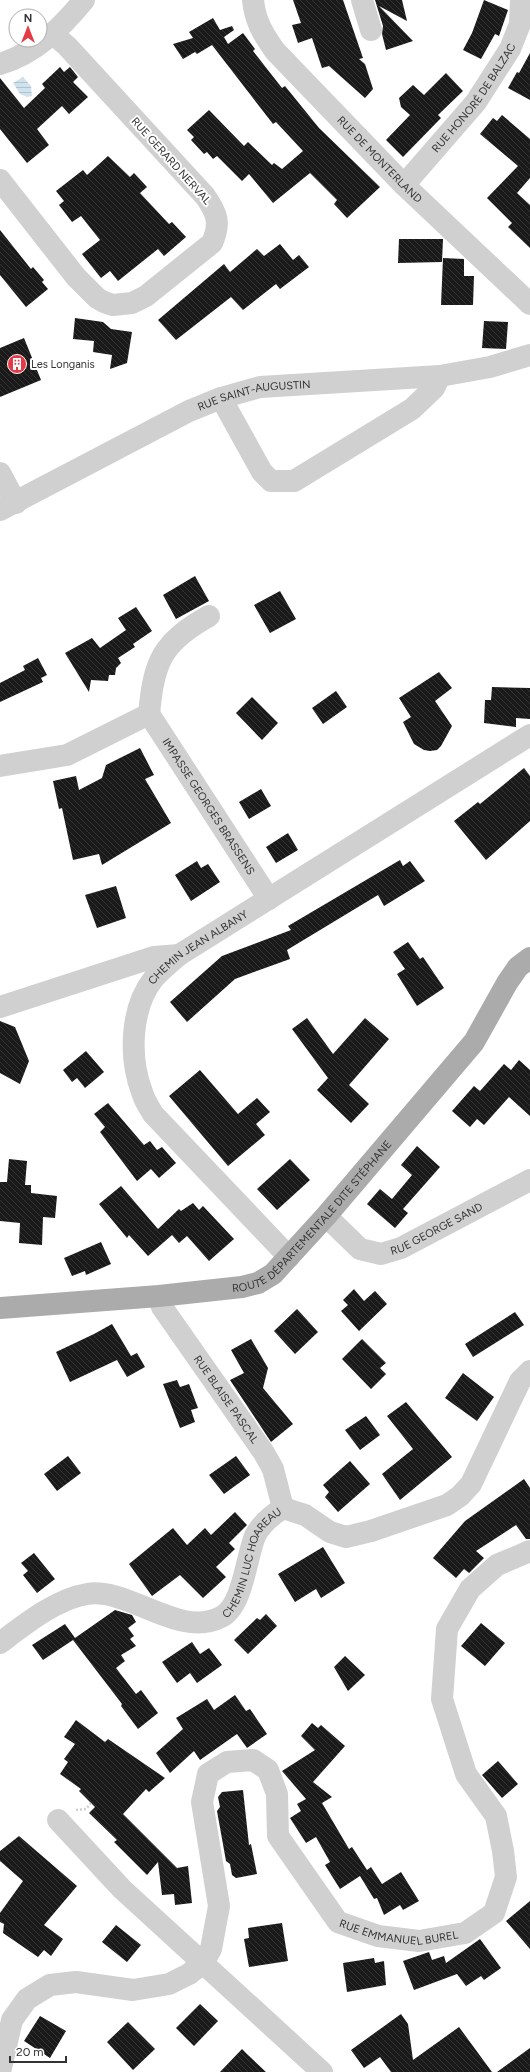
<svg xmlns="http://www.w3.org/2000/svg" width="530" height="2072" font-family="Figtree,sans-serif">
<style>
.water{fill:url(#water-rules)}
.building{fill:url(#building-back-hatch)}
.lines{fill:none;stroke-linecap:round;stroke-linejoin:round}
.path{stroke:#cdcdcd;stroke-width:2.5;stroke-dasharray:2 2;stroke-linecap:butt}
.minor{stroke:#d0d0d0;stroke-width:22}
.major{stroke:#ababab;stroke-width:22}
.labels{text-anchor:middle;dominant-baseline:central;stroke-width:4;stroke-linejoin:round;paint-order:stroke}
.street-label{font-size:11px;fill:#333;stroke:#fff}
.poi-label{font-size:11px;fill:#333;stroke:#fff;text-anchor:start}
</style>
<defs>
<pattern id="water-rules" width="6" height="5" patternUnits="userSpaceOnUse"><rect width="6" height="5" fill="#cfe2ee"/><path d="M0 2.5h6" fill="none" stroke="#b2c2cd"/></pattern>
<pattern id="building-back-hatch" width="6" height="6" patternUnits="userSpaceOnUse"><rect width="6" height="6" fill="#1a1a1a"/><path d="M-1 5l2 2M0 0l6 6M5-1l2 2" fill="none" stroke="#333"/></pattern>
</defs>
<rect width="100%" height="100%" fill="#fff"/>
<path class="water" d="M23,77L31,86L32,96L27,97L20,94L13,83Z"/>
<path class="building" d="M293,0H343L363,58L359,59L365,64L373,89L365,98L329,66L322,68L312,38L298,43L292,25L301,23Z
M375,0H402L407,21L379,6L413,41L386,50L382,34L383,26Z
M484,0L508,10L499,36L495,34L481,59L463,50L472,33Z
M213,18L220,30L232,26L234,30L224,37L228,44L243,33L255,49L253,51L282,88L285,86L319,128L380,187L347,218L334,204L337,200L310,173L273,203L249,174L242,181L217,156L213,159L207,152L204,154L191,140L194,137L187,130L209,110L244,146L248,142L272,165L274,163L282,169L303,151L276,122L273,124L212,45L197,54L195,52L183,59L173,44L193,38L189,32Z
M530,53V100L508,88L517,72L519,73Z
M60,67L64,72L70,67L78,77L73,82L88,97L69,114L62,106L37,129L49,145L27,163L0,129V78L24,108L45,88L42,84Z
M446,73L463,91L438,115L441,118L403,157L386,140L410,115L401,107L399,98L413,85L424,95Z
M502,115L530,139V178L517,193L530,205V248L508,227L512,223L487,198L518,166L480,134L493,118L497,121Z
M108,156L130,177L134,173L147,187L140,193L169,224L172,222L186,237L164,256L158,249L118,281L110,271L101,278L82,254L100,240L81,216L72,222L59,205L64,201L56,191L83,170L87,175Z
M0,230L31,269L33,267L44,280L42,282L48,289L26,307L0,275Z
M399,239H443L442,262L398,263Z
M280,244L293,260L299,255L309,267L280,289L276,284L243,310L231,297L176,340L158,320L224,264L230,272L257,249L264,256Z
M443,258L464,259V276H474L473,305H441Z
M75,318L103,322L111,329L132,332L127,363L110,369L112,355L93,352L94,341L73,339Z
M484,321L508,322L506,349L482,348Z
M24,338L41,380L0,397V348Z
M195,576L209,601L176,619L163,595Z
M280,591L296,619L270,633L254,605Z
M136,607L152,631L133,644L135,647L118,658L121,663L116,668L115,675H109L108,681L91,680L89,692L65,653L92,638L100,648L126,630L118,618Z
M38,658L47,675L41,678L43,682L0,702V683L25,670L23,666Z
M439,672L452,688L435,701L452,726L441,746L437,750L430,751L424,750L414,744L403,722L411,717L399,698Z
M492,687L530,688V719L516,718V727L484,723L485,700H491Z
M336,691L347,707L323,724L312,708Z
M252,697L278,723L262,740L236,713Z
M140,748L154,775L145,779L171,823L102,865L99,854L73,860L62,808L59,809L53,781L76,776L79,790L102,778L106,765Z
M524,768L530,776V821L486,860L454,821L478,802L480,804Z
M261,789L271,806L249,819L239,802Z
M288,833L298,850L276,863L266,847Z
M400,860L403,866L410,861L425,881L384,906L378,895L287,950L290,959L235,979L187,1022L170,1002L222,956L291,930L288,926Z
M197,861L201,868L208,864L220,882L191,901L175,875Z
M116,886L126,918L97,928L85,895Z
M408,942L420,959L423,957L444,988L417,1006L397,974L405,969L393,952Z
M307,1018L333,1054L365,1018L389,1039L349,1085L369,1104L351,1123L317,1090L328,1078L292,1029Z
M0,1021L15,1027L29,1061L20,1084L0,1073Z
M86,1051L104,1072L85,1088L77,1078L72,1082L63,1070Z
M519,1060L530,1070V1116L509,1097L484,1125L477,1119L470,1127L452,1111L474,1086L480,1091L504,1064L511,1070Z
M200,1070L238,1114L257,1098L270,1112L256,1124L265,1135L228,1166L169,1096Z
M108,1103L144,1145L150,1141L157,1150L162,1147L176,1163L159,1178L151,1169L137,1181L100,1132L105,1127L94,1114Z
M417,1146L440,1167L403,1209L408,1213L395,1228L367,1204L380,1189L392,1199L412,1175L401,1165Z
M9,1159L27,1161L25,1185H31V1193L57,1196L55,1218L43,1217L42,1245L19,1243L20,1223L0,1221V1182H7Z
M290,1159L310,1180L277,1210L257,1189Z
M121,1186L158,1229L179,1209L181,1211L193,1203L199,1210L203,1206L234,1239L209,1261L187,1236L179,1243L172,1235L148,1256L129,1235L127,1238L99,1204Z
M101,1242L111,1264L86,1275L85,1271L72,1276L64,1258Z
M354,1289L364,1301L375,1291L387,1304L359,1331L341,1311L348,1305L343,1300Z
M297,1309L318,1332L295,1354L274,1331Z
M515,1312L524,1325L473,1357L465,1344Z
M112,1324L131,1356L137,1353L145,1367L127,1377L117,1360L70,1382L56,1352L94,1334Z
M251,1339L268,1368L263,1388L293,1424L271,1442L230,1380L244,1373L231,1350Z
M362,1339L386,1363L380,1368L386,1374L371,1389L342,1359Z
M463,1373L494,1397L477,1421L445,1398Z
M177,1380L180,1387L189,1384L198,1408L191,1410L195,1422L180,1428L163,1384Z
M406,1402L452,1457L400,1500L382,1474L413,1449L387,1416Z
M366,1416L380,1435L360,1450L345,1430Z
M68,1456L81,1473L57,1491L44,1474Z
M236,1456L250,1475L224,1494L209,1475Z
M350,1461L370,1484L338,1512L325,1497L329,1492L323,1485Z
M524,1479L530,1488V1539H526L516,1525L476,1551L484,1558L469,1573L464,1569L456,1578L433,1558L465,1521Z
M235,1512L247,1525L229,1543L235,1549L216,1567L226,1577L203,1598L180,1575L152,1596L129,1564L173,1528L187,1545L205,1528L211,1535Z
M323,1547L345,1583L321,1598L316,1589L295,1602L278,1574Z
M34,1553L55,1579L37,1593L23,1575L28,1571L21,1563Z
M115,1610L132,1615L136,1622L128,1628L134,1636L130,1639L136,1646L121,1655L125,1661L116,1668L136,1694L141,1690L158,1713L138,1729L121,1706L122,1704L73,1640L43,1660L32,1645L65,1624L75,1638Z
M266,1614L277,1626L248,1654L234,1640L257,1618L260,1620Z
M481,1623L505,1643L485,1666L461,1646Z
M192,1642L200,1654L209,1648L222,1665L197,1683L190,1673L177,1683L162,1662Z
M345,1656L365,1675L348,1691L334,1667Z
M235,1695L246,1711L250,1709L267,1734L247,1748L237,1734L200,1760L194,1751L170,1773L156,1753L183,1729L176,1718L207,1699L214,1710Z
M76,1720L105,1742L108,1739L165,1778L149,1792L146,1789L123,1814L177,1868L188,1866L192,1903L175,1905L174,1894L162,1895L158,1862L147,1875L114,1842L117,1840L89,1813L95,1807L79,1791L81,1789L60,1774L68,1762L64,1759L75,1744L64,1737Z
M312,1723L318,1728L321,1725L345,1746L313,1782L332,1797L322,1803L349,1849L352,1847L367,1870L371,1867L382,1884L401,1872L419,1901L403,1910L400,1905L384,1915L377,1898L374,1899L360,1876L340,1889L325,1865L330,1862L316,1837L306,1843L290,1818L301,1811L297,1804L306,1799L282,1771L315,1750L301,1736Z
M498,1761L518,1784L502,1798L482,1775Z
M243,1790L249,1845L251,1844L257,1874L236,1878L232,1875L230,1864L226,1861L217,1811L220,1807L218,1797L222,1792Z
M19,1836L77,1886L44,1925L63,1939L51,1956L44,1950L38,1957L3,1933L4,1924L0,1922V1913L23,1881L0,1861V1851Z
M530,1901V1949L506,1921Z
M282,1923L288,1961L249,1967L244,1939L249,1938L248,1928Z
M116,1925L141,1945L127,1962L102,1942Z
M480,1939L501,1968L484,1980L481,1976L466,1986L457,1974L414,1990L403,1961L429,1952L432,1960L444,1956L446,1963Z
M374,1958L375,1963L384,1961L386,1985L347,1992L343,1963Z
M200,2004L218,2021L194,2046L176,2028Z
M401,2014L408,2024L413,2060L459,2027L492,2072H391L380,2057L364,2068L351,2050Z
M40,2016L66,2031L50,2058L24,2041Z
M128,2022L155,2049L133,2070L107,2042Z
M530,2048V2072H497Z
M242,2049L248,2055L266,2072H220Z"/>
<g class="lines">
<path class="path" d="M76,1810L86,1809L91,1803"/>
<g class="minor">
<path id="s1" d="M253,0C255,21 263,34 275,51L404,185L530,304"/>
<path d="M362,0L371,30"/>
<path d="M0,64C36,53 61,28 84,0"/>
<path d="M0,180L76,277L97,298L104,302L113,305L132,303L146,296L212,243C221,223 217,213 205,196L67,46L53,34"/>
<path id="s2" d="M404,185L476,102L510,49L520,24L521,0"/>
<path d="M221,398L262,472L271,481H294L412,409L434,388L440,376"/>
<path d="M0,473L16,503"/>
<path id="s3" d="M0,510L189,411L221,398L260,387L440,376L490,367L530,355"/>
<path id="s4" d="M149,714L269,899"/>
<path d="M0,766L67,755L149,714C154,661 162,642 209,616"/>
<path d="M0,1007L154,957L179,955"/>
<path id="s5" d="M326,1216L360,1249L381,1254L401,1248L530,1180"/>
<path id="s6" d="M289,1257L153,1114C149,1107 144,1100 142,1092C129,1058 130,1008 154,978C161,970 171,962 179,955L530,735"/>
<path id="s7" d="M159,1296L162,1307L264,1453L273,1469L283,1508"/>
<path d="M283,1508L305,1515L330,1532L346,1537L371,1531L447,1505L460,1496L471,1484L520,1381L530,1371"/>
<path id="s8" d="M0,1643C24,1625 56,1599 87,1594C129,1587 179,1639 221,1617C243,1606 246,1558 255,1536C261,1524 272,1515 283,1508"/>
<path d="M58,1820L122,1889L322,2072"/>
<path id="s9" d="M0,2072L12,2020L27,1999L50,1985L76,1982L133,1990L169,1984L189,1974L203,1963L211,1949L219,1906L202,1802L208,1774L227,1762L253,1760L268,1770L277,1794L278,1836L338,1922L378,1936L419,1941L465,1933L494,1913L506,1877L503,1851L496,1816L466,1774L442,1699L447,1629L470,1589L497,1565L530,1551"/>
</g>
<path class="major" id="s10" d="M0,1308L159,1296L242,1287L258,1283L273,1274L326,1216L474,1042L507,983L518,967L530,958"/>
</g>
<defs>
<g id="building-disc" transform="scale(1)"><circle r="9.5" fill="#e63946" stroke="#fff"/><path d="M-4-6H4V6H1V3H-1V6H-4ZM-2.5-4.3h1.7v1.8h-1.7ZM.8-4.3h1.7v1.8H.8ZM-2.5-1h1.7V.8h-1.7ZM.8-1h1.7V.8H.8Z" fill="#fff"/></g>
</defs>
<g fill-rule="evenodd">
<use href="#building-disc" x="17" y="364"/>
</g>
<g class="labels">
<g class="street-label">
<text stroke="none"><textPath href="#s2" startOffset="112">RUE HONORÉ DE BALZAC</textPath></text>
<text stroke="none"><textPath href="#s1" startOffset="207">RUE DE MONTERLAND</textPath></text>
<text transform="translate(171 161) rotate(48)">RUE GERARD NERVAL</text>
<text stroke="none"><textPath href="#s3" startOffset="281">RUE SAINT-AUGUSTIN</textPath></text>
<text stroke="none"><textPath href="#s4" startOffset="110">IMPASSE GEORGES BRASSENS</textPath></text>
<text stroke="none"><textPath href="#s6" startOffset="395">CHEMIN JEAN ALBANY</textPath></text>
<text stroke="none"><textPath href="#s10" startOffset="343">ROUTE DÉPARTEMENTALE DITE STÉPHANE</textPath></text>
<text stroke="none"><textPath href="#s5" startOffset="130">RUE GEORGE SAND</textPath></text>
<text stroke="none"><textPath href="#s7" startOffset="124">RUE BLAISE PASCAL</textPath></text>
<text stroke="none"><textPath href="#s8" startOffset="305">CHEMIN LUC HOAREAU</textPath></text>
<text stroke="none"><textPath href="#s9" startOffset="762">RUE EMMANUEL BUREL</textPath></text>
</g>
<g class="poi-label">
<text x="31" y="364">Les Longanis</text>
</g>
</g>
<g transform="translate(28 28)"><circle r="19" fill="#ffffff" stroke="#adadad"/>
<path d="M0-3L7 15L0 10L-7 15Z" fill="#e63946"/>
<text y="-6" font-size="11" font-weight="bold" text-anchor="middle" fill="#333333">N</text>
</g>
<path d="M10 2056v6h56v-6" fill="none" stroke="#333333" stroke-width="2"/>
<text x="16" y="2056" font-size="12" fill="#333333" stroke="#ffffff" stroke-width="3" paint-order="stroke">20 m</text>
</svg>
